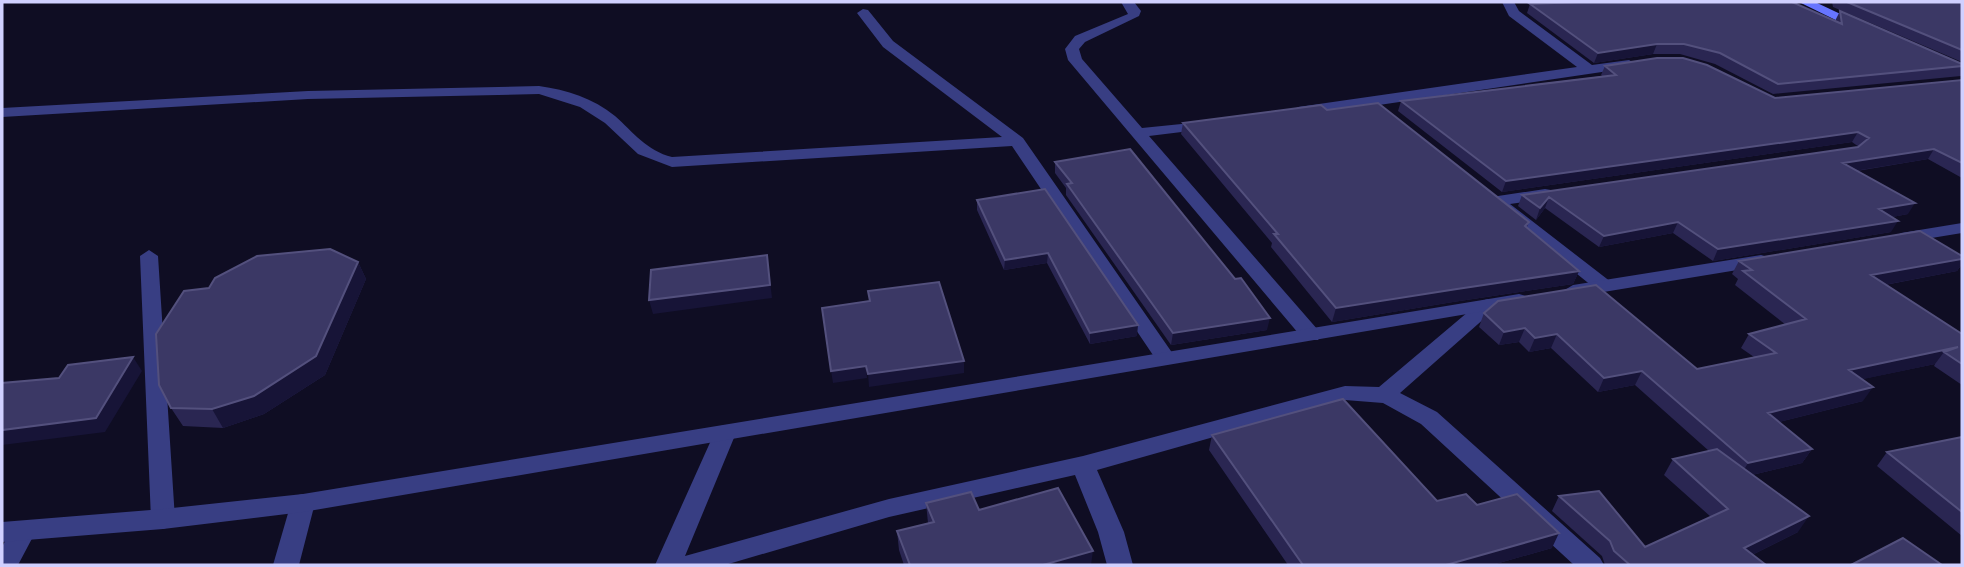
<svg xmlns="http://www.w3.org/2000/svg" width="1964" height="567" font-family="'Roboto Condensed',sans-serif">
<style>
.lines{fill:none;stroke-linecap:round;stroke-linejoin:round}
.minor{fill:#383e83;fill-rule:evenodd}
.tertiary{fill:#383e83;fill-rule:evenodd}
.secondary{fill:#6775ff;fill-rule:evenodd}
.wall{fill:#2a2652}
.shaded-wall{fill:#171437}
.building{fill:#3b3865;stroke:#53507d;stroke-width:2}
</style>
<rect width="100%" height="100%" fill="#0f0d23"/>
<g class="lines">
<path class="minor" d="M1121,2H1134L1141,11L1139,16L1085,42L1079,49L1082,59L1142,128L1211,121L1214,124L1211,127L1206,129L1149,136L1318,330L1321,335L1318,340H1304L1068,60L1065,49L1075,36L1128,14Z
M1502,2H1514L1519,11L1592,65L1629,60L1636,64L1629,68L1298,117L1290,112L1298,107L1577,67L1509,16Z
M863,9L868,10L893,41L1023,138L1173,354L1177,359L1173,364H1159L1012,146L672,167L638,154L605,123L580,107L539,94L308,99L2,117V108L308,91L539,86C567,90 593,98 615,116C633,132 647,151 672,157L1002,137L883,47L857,13Z
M1545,189L1551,190L1554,194L1551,198L1510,204L1611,282L1614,286L1611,290H1597L1501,213L1498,209L1500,206L1492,205L1489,201L1498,196Z
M149,250L158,256L175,519L172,526L163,529L154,526L151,519L140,256Z
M1488,299L1495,301L1498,305L1495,309L1400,393L1437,412L1600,558L1604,565H1574L1421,424L1383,403L1345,400L1097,470L1124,532L1133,565H1107L1098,532L1075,475L889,517L725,565H655L717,427L725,425L733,427L736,433L685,556L889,499L1083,456L1345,386L1379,387L1481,301Z
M303,494L312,496L315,503L299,565H273L291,503L294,496Z
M23,521L32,524L36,531L18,565H2V547L14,524Z"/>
<path class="tertiary" d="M1962,223V233L1901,243L1892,238L1901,233Z
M1761,255L1768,257L1770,261L1768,265L1573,297L1563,291L1573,285Z
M1519,294L1526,296L1529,300L1526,304L303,512L163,529L2,542V522L163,509L303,494Z"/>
<path class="secondary" d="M1799,2H1815L1868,27L1861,31L1856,30Z"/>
</g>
<path class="wall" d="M1832,2H1962V62L1833,7Z
M1530,4L1835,21L1840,11L1962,64V75L1961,76L1773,94L1715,64L1680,54H1653L1594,63L1527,13Z
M1605,66L1775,98L1962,80V178L1928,159L1857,171L1908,214L1892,217L1891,232L1713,261L1673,233L1599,247L1545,208L1536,220L1518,206L1522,195L1859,147L1852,142L1502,192L1398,111L1401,101L1602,76L1601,75Z
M1327,110L1529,222L1527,227L1579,271L1573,284L1453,302L1332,322L1271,247L1272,243L1181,134L1183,123Z
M1055,162L1267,330L1171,345L1066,195V188L1055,173Z
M1045,189L1137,336L1090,344L1047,263L1004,270L977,210V200Z
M1962,256V264L1957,271L1885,285L1962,334V385L1934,366L1935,364L1862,379L1863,401L1779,422L1812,449L1802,463L1752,475L1798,532L1752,555L1766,565H1605L1602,556L1552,511L1559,496L1645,547L1711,517L1664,475L1673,459L1709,451L1635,385L1598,392L1551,348L1529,352L1519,342L1499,345L1479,327L1484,313L1697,369L1754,357L1741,348L1749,334L1786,325L1735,285L1738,279L1732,274L1739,261Z
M358,262L366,279L325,375L264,414L223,428L183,426L171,408L209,288Z
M1212,435L1437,501L1477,505L1552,548L1492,565H1288L1209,450Z
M1962,438V536L1877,466L1887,452Z
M926,503L979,510L1091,565H904L899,550L897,531L928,523Z"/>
<path class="shaded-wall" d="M1657,44L1653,54L1594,63L1598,53Z
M1858,132L1852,142L1502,192L1506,181Z
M1934,149L1928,159L1836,174L1843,163Z
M1549,197L1545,208L1536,220L1540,208Z
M1915,203L1908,214L1872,221L1879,209Z
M1898,221L1891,232L1713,261L1718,249Z
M1678,222L1673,233L1599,247L1604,236Z
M1048,253L1047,263L1004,270L1005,260Z
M767,255L772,298L653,314L649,300Z
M1962,259V264L1957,271L1863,289L1871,275Z
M358,262L366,279L325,375L264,414L223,428L212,409Z
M1579,271L1573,284L1453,302L1332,322L1336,308L1457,289Z
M1270,318L1267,330L1171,345L1173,333Z
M1138,325L1137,336L1090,344V333Z
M1525,328L1519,342L1499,345L1504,332Z
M1557,334L1551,348L1529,352L1535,338Z
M1958,347L1944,352L1935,364L1840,384L1849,370Z
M133,357L142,371L105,432L2,445V430Z
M964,361V373L869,387L868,374Z
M866,366L867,378L833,383L831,371Z
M1642,371L1635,385L1598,392L1604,378Z
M1873,387L1863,401L1759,427L1768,413Z
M1812,449L1802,463L1739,478L1748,463Z
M1809,516L1798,532L1734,564L1744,548Z
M1559,533L1552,548L1492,565H1446Z
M1093,551L1091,565H1043Z"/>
<path class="building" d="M1579,2H1792L1842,24L1840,11L1962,64V66L1778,84L1720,53L1684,44H1657L1598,53L1530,4Z
M1847,2H1962V50Z
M1657,58H1683L1707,65L1775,98L1962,80V163L1934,149L1843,163L1915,203L1879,209L1898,221L1718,249L1678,222L1604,236L1549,197L1540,208L1522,195L1858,147L1869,138L1858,132L1506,181L1401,101L1616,75L1605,66Z
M1378,103L1529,222L1525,226L1579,271L1457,289L1336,308L1274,234H1278L1183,123L1321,105L1327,110Z
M1130,149L1235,279L1241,278L1270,318L1173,333L1067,184L1072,183L1055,162Z
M1045,189L1138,325L1090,333L1048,253L1005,260L977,200Z
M1920,231L1962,256V259L1871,275L1962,334V364L1944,352L1958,347L1849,370L1873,387L1768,413L1812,449L1748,463L1642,371L1604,378L1557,334L1535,338L1525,328L1504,332L1484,313L1498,301L1596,285L1697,369L1776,353L1749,334L1806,319L1743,271L1752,270L1739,261Z
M330,249L358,262L316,356L254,396L212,409L171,408L159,385L156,334L184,291L209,288L215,278L257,256Z
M767,255L770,285L649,300L651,270Z
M939,282L964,361L868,374L866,366L831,371L822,308L870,301L868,291Z
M133,357L96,418L2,430V383L59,378L68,365Z
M1343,399L1437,501L1466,494L1477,505L1517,494L1559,533L1446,565H1303L1212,435Z
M1962,437V512L1887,452Z
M1717,449L1809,516L1744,548L1766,565H1630L1614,551L1610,541L1559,496L1599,491L1645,547L1728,509L1673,459Z
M1058,488L1093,551L1043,565H910L897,531L934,522L926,503L971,492L979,510Z
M1903,538L1942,565H1851Z"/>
<rect width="1964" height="567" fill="none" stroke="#d0d0ff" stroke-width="7"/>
</svg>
